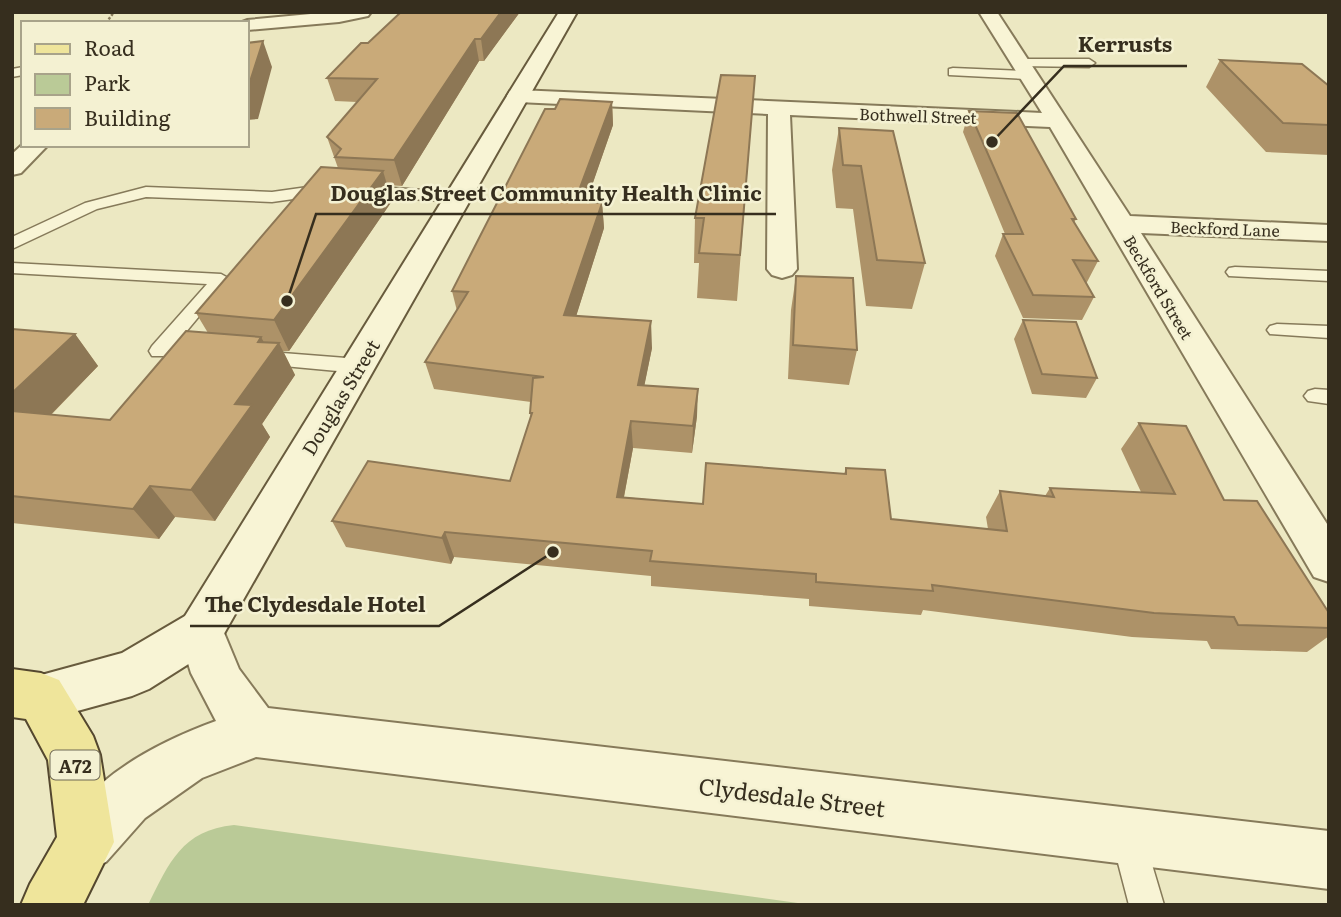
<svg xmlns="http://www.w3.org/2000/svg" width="1341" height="917" font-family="Literata,serif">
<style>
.green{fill:#baca97}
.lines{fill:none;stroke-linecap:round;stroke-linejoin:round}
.lane-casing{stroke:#867a5a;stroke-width:3}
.street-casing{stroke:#867a5a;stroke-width:4}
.secondary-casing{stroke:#685b3d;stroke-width:4}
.primary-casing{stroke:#54472e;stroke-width:4}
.path{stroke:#867a5a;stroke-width:2.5;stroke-dasharray:2.5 2;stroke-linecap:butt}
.lane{fill:#f8f4d5;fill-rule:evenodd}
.street{fill:#f8f4d5;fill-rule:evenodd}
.secondary{fill:#f8f4d5;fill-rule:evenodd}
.primary{fill:#efe59b;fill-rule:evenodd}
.wall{fill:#ad9268}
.shaded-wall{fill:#8d7755}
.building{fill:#c9aa79;stroke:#8d7755;stroke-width:2}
.labels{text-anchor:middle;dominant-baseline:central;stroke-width:5;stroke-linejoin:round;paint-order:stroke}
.far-street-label{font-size:16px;fill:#362e1e;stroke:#f4f1d2}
.shield{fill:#f4f1d2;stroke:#6f6854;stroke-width:2}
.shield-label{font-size:18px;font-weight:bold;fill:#362e1e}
.street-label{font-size:19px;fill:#362e1e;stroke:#f4f1d2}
.near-street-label{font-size:23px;fill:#362e1e;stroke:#f4f1d2}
.leader{fill:none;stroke:#362e1e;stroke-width:2.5}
.callout-dot{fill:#362e1e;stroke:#f4f1d2;stroke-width:2.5}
.callout-label{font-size:21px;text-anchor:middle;font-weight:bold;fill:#362e1e;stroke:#f4f1d2;stroke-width:5;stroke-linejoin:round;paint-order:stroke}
</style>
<rect width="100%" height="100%" fill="#ece8c2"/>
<path class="green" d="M234,825L812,905H148C169,863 182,830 234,825Z"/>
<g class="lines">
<g class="lane-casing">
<path id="lane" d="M1014,59H1089L1095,63L1089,67L1018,66L1014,65Z
M23,67V75L12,77V69Z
M953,68L1027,71L1033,75L1027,79L949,75V69Z
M329,184L458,192L466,197L458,202L329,194L272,202L146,197L97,209L12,249V237L85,203L146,187L272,192Z
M12,263L221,274L230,279L166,356H152L149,351L152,346L207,284L12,273Z
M1235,267L1329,271V281L1229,276L1226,272L1229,268Z
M1277,324L1329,326V338L1270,334L1267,330L1270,326Z
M257,351L359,359L366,361L369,366L366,371L359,373L250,363L247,358L250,353Z
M1315,389L1329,390V404L1308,401L1304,396L1308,391Z
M1128,819L1140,824L1164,905H1129L1111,836L1116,824Z"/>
</g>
<g class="street-casing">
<path id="street" d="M332,12H371L368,16L339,22L247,30V23H239L247,20Z
M979,12H997L1130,216L1329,225V241L1141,233L1329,527V582L1314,577L1050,127L790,115L797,269L792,275L782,278L772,275L767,269L768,114L518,102L510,101L507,96L510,91L518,90L1042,113Z
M23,144L48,145L21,173L12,175V154Z
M201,610L217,616L239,669L268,708L1329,831V889L256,757L202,778L145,818L106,862L86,870L66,862L58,842C83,780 156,743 216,721L191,673L178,631L185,616Z"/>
</g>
<g class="secondary-casing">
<path id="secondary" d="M559,12H577L217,646L149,689L132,696L41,721L23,714L16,697L23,680L122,653L185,616Z"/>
</g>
<g class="primary-casing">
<path id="primary" d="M12,669L41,673L59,680L93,736L100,755L114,842L83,905H21L30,884L57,837L48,760L26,719L12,717Z"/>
</g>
<path class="path" d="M106,23L114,12"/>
<use href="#lane" class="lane"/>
<use href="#street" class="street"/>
<use href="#secondary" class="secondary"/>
<use href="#primary" class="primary"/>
</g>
<path class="wall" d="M520,12L484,61H479L402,186L387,185L392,201L289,351H283L295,375L262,424L270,437L215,521L175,517L159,539L12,523V329L75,334L98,366L51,415L110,420L208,333L196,313L338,168L327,137L357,102L335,101L327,78L368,43Z
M1220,60L1329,86V155L1266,152L1206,87Z
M755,76L737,301L697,298L699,263H694L695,218Z
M612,102L613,125L586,202L602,203L604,228L576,316L652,348L644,386L697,416L692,453L633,448L624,497L703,504L844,474L846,468L891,519L988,529L986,517L1000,491L1045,496L1050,488L1141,492L1121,449L1139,423L1224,500L1329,628V636L1307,652L1211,649L1207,641L1132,637L923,610L921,615L809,606V599L651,586V576L454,557L451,564L346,547L332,521L510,481L531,418L530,413L531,402L434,389L425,362L457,311L452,291L555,109Z
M969,111L1076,219L1074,223L1098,261L1086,284L1094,297L1082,320L1023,318L995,256L1003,234H1005L963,132Z
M839,128L925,263L912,309L866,306L853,209L836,208L832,170Z
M796,276L857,350L849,385L788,379L791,310Z
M1023,320L1097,378L1086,398L1032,394L1014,339Z"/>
<path class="shaded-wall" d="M501,12H520L484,61L481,39Z
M475,39L479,61L402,186L394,160Z
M263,41L272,67L258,119L247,120V91Z
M612,102L613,125L578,226L575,201Z
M383,171L392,201L289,351L274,320Z
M602,203L604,228L568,342L564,315Z
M651,321L652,348L639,412L638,385Z
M75,334L98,366L25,441L12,428V393Z
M261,337L271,355L279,343L295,375L262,424L270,437L215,521L191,490L235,404L258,342Z
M698,389L697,416L692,453L693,426Z
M631,421L633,448L619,523L617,497Z
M150,486L175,517L159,539L133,509Z
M445,532L454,557L451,564L442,538Z"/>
<path class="building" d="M401,12H501L481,39H475L394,160L335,157L341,149L327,137L377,79L327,78L361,43H368Z
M263,41L247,91V43Z
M1220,60L1302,64L1329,86V125L1283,123Z
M721,75L755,76L740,255L699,253L704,218H695Z
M560,99L612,102L575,201L602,203L564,315L651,321L638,385L698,389L693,426L631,421L617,497L703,504L706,463L846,474V468L885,470L891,519L1007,531L1000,491L1054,497L1050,488L1175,494L1139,423L1186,426L1224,500L1257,501L1329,613V628L1238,625L1234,617L1154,613L932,585L933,591L816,582V574L650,561L652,551L445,532L442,538L332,521L368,461L510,481L532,413H530L533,378L544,377L425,362L468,292L452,291L545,109H555Z
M969,111L1017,113L1076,219H1072L1098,261L1073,260L1094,297L1033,295L1003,234H1023Z
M839,128L893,131L925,263L877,260L861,166L843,165Z
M321,167L383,171L274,320L196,313Z
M796,276L853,278L857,350L793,345Z
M1023,320L1076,322L1097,378L1042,374Z
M12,329L75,334L12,393Z
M186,331L261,337L258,342L279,343L235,404L252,405L191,490L150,486L133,509L12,496V411L110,420Z"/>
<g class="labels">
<g class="far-street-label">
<text transform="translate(918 115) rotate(2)">Bothwell Street</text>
<text transform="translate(1225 228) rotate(2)">Beckford Lane</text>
<text transform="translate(1159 287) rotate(59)">Beckford Street</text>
</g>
<rect class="shield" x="50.5" y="750.5" width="49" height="29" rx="5"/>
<g class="shield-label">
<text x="75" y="765">A72</text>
</g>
<g class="street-label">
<text transform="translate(340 397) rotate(-59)">Douglas Street</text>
</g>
<g class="near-street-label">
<text transform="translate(792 796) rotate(7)">Clydesdale Street</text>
</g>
</g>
<path class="leader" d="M992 142L1064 66H1187M287 301L316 214H776M553 552L439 626H190"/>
<g class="callout-dot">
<circle cx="992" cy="142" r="7"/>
<circle cx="287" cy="301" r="7"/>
<circle cx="553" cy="552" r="7"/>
</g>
<g class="callout-label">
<text x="1125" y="52">Kerrusts</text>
<text x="546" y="201">Douglas Street Community Health Clinic</text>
<text x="315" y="612">The Clydesdale Hotel</text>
</g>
<rect width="1341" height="917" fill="none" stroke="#362e1e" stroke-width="28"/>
<rect x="21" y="21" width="228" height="126" fill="#f4f1d2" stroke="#a8a38a" stroke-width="2"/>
<rect x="35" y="44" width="35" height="10" fill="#efe59b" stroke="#a8a38a" stroke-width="2"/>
<text x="84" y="56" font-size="21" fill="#362e1e">Road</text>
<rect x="35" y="74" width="35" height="21" fill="#baca97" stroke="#a8a38a" stroke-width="2"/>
<text x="84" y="91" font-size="21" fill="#362e1e">Park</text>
<rect x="35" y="108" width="35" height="21" fill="#c9aa79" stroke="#a8a38a" stroke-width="2"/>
<text x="84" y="126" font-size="21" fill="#362e1e">Building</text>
</svg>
